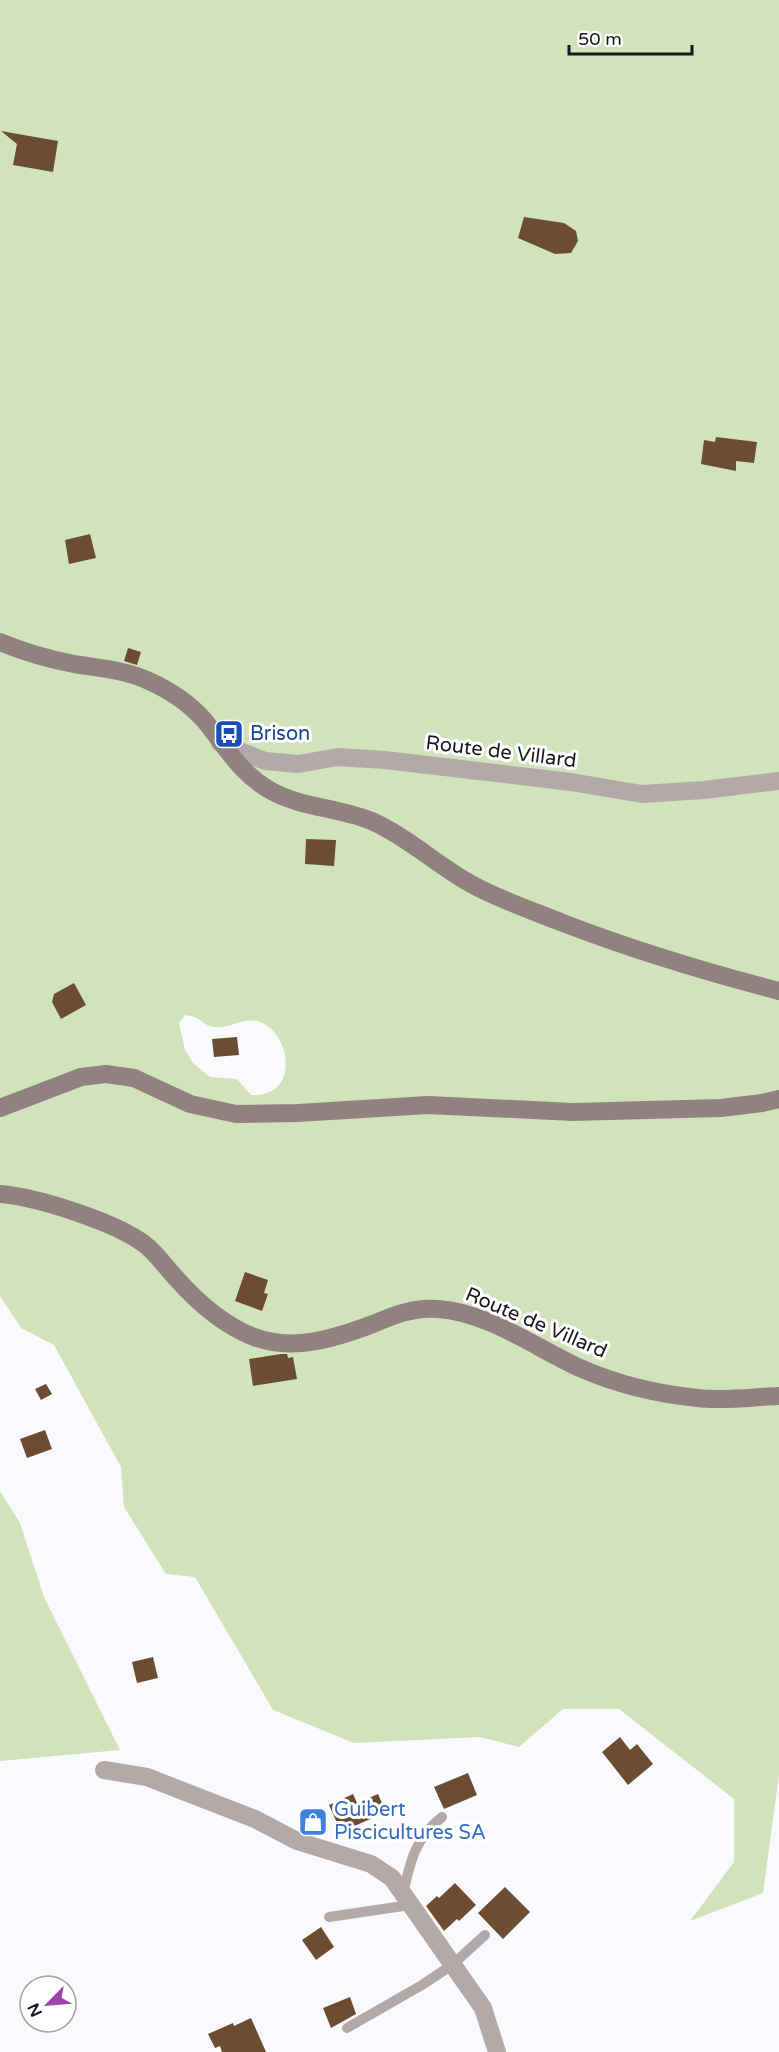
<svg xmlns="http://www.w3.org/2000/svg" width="779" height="2052" font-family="'Varela Round',sans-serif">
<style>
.green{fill:#d1e3ba;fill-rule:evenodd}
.building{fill:#6c4d32}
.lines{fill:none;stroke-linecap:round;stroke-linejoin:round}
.lane{stroke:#b3a9a8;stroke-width:10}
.street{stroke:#b3a9a8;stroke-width:18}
.secondary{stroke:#918281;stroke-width:18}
.labels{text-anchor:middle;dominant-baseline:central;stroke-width:6;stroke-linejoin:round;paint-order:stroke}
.transit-label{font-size:20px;fill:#164399;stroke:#fff;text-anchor:start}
.street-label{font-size:20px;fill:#19171e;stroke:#fff}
.shop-label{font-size:20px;fill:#366cbe;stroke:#fff;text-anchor:start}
</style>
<rect width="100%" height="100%" fill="#faf9fd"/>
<path class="green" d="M0,0H779V1775L763,1893L690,1921L734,1862V1799L619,1709H563L519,1747L480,1737L354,1743L273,1710L195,1577L166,1574L124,1507L121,1467L54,1345L21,1328L0,1296ZM185,1015C201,1016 201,1025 214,1027C229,1029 245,1016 260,1022C292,1034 300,1098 251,1095L237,1079L210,1077L193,1063L185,1050L179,1023Z
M0,1491L20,1523L44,1597L120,1750L0,1761Z"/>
<path class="building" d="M1,131L58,141L53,172L13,165L17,144Z
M524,217L564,223L576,231L578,241L571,253L555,254L518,238Z
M716,437L757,442L754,463L736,461V471L701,464L704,440L715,442Z
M90,534L96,558L69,564L65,540Z
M128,648L141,652L137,665L124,661Z
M306,839L336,840L334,866L305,864Z
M74,983L86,1005L61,1019L52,1002L54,994Z
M237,1037L239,1055L214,1057L212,1039Z
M245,1272L268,1280L264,1293L268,1294L262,1311L235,1301Z
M281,1354H287L288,1358L293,1357L297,1379L253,1386L249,1359Z
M46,1384L52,1394L41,1400L35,1389Z
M45,1430L52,1449L27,1458L20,1439Z
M153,1657L158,1678L137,1683L132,1662Z
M620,1737L630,1750L637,1744L653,1764L628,1785L602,1752Z
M468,1773L477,1795L444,1809L434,1787Z
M353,1794L357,1803L378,1794L386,1812L341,1832L329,1805Z
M455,1883L476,1905L459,1921L457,1919L444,1931L426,1906L437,1896L439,1898Z
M505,1887L530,1912L503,1939L478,1913Z
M321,1927L334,1947L316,1960L302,1940Z
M350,1997L356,2014L331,2028L323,2008Z
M251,2018L266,2052H222L220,2046L215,2048L208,2034L233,2023L234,2026Z"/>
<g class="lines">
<path class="lane" d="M403,1894C410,1862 415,1838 442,1817
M329,1917L410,1905
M347,2028L422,1985L452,1965L485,1935"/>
<path class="street" d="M220,743L265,761L299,764L337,757L385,760L571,782L642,794L704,790L779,781
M104,1770L147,1777L255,1819L297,1841L371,1864L392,1878L483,2008L497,2052"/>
<path class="secondary" d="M0,642C24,652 48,659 74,664C99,668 125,670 149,681C169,690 189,703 204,720C225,745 239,772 268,789C301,809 342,807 376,823C412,840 440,868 475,886C503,901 533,911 563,923C633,950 706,972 779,991
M0,1108L81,1077L106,1074L134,1078L190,1104L236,1114L298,1113L428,1105L573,1112L721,1108L762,1103L779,1099
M0,1194C37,1197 120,1223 148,1247C158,1256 166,1267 175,1277C197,1302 223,1325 254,1337C293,1352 336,1338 373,1324C394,1315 414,1307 438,1309C487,1312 536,1348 580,1368C616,1384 658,1394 698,1398C724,1401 752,1397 779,1396"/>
</g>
<defs>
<g id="bus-square" transform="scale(1.5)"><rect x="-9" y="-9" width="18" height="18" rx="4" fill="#1a4fb4" stroke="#fff"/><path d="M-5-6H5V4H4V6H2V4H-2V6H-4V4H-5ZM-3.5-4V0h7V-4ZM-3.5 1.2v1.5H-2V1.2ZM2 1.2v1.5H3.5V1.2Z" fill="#fff"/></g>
<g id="shop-square" transform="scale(1.5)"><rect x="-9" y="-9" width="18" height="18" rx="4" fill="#3f7fe0" stroke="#fff"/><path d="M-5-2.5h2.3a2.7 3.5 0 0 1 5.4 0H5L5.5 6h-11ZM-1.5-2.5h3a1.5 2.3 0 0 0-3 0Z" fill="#fff"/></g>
</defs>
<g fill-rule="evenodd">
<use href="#bus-square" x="229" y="734"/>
<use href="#shop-square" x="313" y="1822"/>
</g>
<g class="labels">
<g class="transit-label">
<text x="250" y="734">Brison</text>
</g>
<g class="street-label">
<text transform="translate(501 752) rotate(7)">Route de Villard</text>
<text transform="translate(536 1323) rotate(23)">Route de Villard</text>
</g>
<g class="shop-label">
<text x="334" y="1810">Guibert<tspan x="334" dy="23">Piscicultures SA</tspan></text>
</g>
</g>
<g transform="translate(48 2004) rotate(245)"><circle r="28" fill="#ffffff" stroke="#a3a2a5" stroke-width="1.5"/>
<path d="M0-4.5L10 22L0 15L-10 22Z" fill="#a043ad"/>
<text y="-9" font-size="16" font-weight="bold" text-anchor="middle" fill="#19171e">N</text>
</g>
<path d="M569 45v9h123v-9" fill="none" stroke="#19171e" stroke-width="3"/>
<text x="578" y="45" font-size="18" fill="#19171e" stroke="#ffffff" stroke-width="4.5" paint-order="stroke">50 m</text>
</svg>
